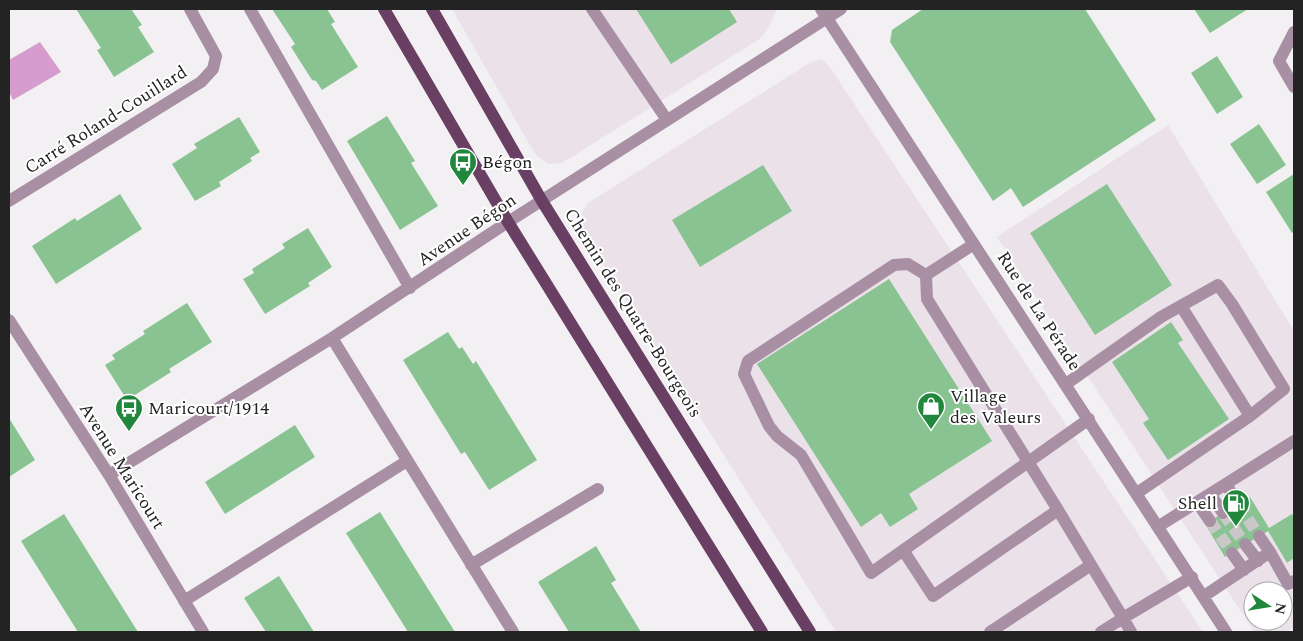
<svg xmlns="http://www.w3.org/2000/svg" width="1303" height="641" font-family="Spectral,serif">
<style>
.built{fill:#eae1e9;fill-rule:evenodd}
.water{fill:#d59ccd}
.building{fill:#89c391}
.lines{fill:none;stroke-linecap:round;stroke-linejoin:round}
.minor-tunnel{stroke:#cac7c9;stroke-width:12;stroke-dasharray:12 6;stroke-linecap:butt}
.minor{stroke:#a88fa4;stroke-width:12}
.major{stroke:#6a3f64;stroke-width:12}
.labels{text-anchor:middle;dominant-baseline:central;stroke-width:4;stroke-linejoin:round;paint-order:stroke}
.street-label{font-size:18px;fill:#242323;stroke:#fff}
.poi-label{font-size:18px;fill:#242323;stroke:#fff;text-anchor:start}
</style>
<rect width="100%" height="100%" fill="#f3f0f3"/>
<path class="built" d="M452,9H777L766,32L758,40L562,163L548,164L535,154Z
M822,59L831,69L1203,632H836L582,231L579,222L582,213L588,203L811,62Z
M1168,125L1294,331V628L1284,632H1256L1253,630L997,237ZM1253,591H1283V621H1253Z"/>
<path class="water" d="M40,42L61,72L13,100L9,92V60Z"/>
<path class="building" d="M76,9H131L142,25L138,27L154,52L114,77L97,50L101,48Z
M272,9H327L335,22L331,24L358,67L322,90L316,81L312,80L291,47L295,44Z
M636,9H729L737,22L671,64Z
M923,9H1085L1156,120L1023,207L1011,188L993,201L890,42L892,30Z
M1194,9H1248L1210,33Z
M1217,56L1243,97L1217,114L1191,73Z
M387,116L415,161L411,163L438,206L400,230L347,141Z
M239,117L260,152L250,158L252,161L219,182L221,186L195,201L172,164L197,148L194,144Z
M1259,124L1286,165L1257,184L1230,144Z
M763,165L792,211L700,267L672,220Z
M1294,174V231L1292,233L1266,192Z
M1107,184L1172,285L1095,335L1030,233Z
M120,194L142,229L56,284L32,246L75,218L77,221Z
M308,228L332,267L308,283L310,286L265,314L243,279L254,273L252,269L285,248L282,244Z
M889,279L992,441L909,494L918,509L890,527L881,513L861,527L757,364Z
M187,303L212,342L169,369L171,372L127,400L105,365L115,359L112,355L145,334L143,331Z
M1171,322L1183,340L1178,343L1229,419L1168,460L1143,423L1149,419L1112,362Z
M448,332L459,349L462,347L473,364L476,361L537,460L489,490L465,452L461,454L403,360Z
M9,418L35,460L9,477Z
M295,425L315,457L225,514L205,482Z
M1250,497L1269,528L1292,514L1294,518V558L1287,563L1268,531L1225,557L1205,524Z
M380,512L455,632H408L346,533Z
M64,514L138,632H78L21,541Z
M596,546L616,580L611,583L641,632H569L538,582Z
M279,576L314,632H266L244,598Z"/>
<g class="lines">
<path class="minor-tunnel" d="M1238,504L1259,536
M1223,513L1245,544
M1210,521L1232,553"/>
<path class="minor" d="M250,9L410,288
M592,9L667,120
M821,9L1226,632
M1294,32L1279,61L1294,87
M9,201L201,82L213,69L216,56L190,9
M974,244L926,275L908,264L894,265L748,361L744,374L769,426L777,436L801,455L871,573L1089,419
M1181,306L1250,416
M9,320L109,475L203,632
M332,338L513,632
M1066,384L1161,317L1218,285L1232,304L1284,389L1250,416L1137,493
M109,475L332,338L508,222L841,9
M1226,484L1238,504
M1210,494L1223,513
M1197,502L1210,521
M1058,510L1123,618L1101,632
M1159,526L1294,441
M1259,536L1270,552
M1245,544L1258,561
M903,550L933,596L1058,510L927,299L926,275
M1232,553L1244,570
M471,565L598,489
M1204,596L1270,552L1288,584L1294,581
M184,601L407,461
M990,632L1091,565
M1131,632L1123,618L1192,577"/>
<path class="major" d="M384,9L508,222L762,632
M432,9L542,201L810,632"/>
</g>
<defs>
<g id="bus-pin" transform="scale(1.4375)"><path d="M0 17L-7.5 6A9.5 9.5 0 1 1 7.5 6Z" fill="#21873c" stroke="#fff"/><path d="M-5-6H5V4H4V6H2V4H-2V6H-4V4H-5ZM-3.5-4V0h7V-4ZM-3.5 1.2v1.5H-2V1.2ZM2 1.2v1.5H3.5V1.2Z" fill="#fff"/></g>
<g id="shop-pin" transform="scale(1.4375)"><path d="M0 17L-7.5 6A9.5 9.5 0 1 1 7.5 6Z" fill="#21873c" stroke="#fff"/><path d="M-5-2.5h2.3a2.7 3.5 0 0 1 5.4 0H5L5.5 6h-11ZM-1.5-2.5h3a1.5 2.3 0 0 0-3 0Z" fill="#fff"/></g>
<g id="fuel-pin" transform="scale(1.4375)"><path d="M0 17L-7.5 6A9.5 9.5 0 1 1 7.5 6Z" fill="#21873c" stroke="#fff"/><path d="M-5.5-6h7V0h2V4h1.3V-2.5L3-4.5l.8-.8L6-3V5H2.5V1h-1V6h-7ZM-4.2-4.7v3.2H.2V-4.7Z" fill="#fff"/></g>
</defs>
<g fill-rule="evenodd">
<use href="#bus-pin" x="463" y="162"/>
<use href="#shop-pin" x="931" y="406"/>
<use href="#bus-pin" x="129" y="408"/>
<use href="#fuel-pin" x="1236" y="503"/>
</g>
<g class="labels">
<g class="street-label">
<text transform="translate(106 120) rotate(-32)">Carré Roland-Couillard</text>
<text transform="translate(467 230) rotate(-34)">Avenue Bégon</text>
<text transform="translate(1039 311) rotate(57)">Rue de La Pérade</text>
<text transform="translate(633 313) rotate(58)">Chemin des Quatre-Bourgeois</text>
<text transform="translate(122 466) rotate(58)">Avenue Maricourt</text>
</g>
<g class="poi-label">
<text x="482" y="162">Bégon</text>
<text x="950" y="396">Village<tspan x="950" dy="21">des Valeurs</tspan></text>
<text x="148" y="408">Maricourt/1914</text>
<text x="1217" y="503" text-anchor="end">Shell</text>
</g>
</g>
<rect width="1303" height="641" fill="none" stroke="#242323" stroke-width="20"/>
<g transform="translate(1268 606) rotate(102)"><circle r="24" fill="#ffffff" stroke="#a7a7a7"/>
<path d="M0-4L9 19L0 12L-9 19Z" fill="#21873c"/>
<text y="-8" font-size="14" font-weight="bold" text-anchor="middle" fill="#242323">N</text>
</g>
</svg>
